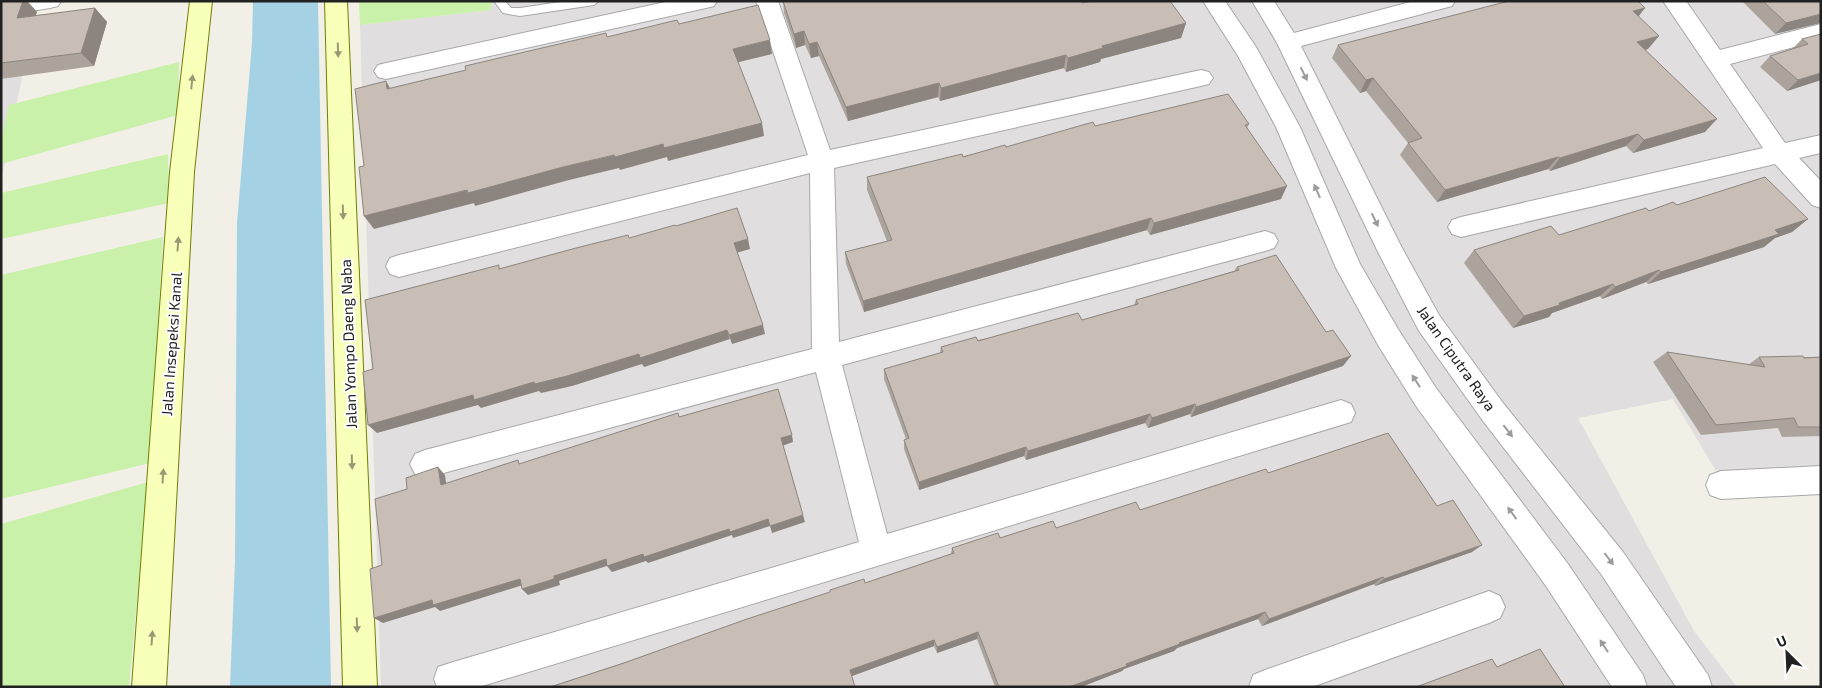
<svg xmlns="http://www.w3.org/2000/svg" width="1822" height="688" font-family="'Exo 2',sans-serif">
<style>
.residential{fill:#e0dede}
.grass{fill:#c9f1a9}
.water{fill:#a4d2e4}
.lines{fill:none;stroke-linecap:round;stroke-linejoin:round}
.lane-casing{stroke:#a8a8a8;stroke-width:2}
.street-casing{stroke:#a8a8a8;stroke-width:2}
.secondary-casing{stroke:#6d8100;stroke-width:2}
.lane{fill:#fff;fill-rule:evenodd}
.street{fill:#fff;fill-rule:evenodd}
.secondary{fill:#f8ffb9;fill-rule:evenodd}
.wall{fill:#aca39d}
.shaded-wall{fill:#8c857f}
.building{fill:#c8beb6;stroke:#8c857f}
.oneway{fill:#979b75}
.oneway2{fill:#9b9b9b}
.labels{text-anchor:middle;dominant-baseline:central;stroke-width:4;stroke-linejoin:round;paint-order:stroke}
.street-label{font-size:15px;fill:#212121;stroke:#fff}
</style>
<rect width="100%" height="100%" fill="#f2efe7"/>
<path class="residential" d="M1,1H41L33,23L1,180Z
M492,1H1821V472L1716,471L1673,399L1578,418L1694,631L1737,687H381L360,25L491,10Z"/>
<path class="grass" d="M359,1H492L491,10L360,25Z
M179,62L178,115L1,164V142L9,105Z
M168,154L169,203L1,239V193Z
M163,237L150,463L1,499V275Z
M148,482L129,687H1V524Z"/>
<path class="water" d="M253,1H318L331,687H230L235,560L237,223L252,43Z"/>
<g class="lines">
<g class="lane-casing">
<path id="lane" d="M494,1H505L511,8H520L567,1H599L594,5L520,16L503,13Z"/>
</g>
<g class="street-casing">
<path id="street" d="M1,1H61L58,6L50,8L1,16Z
M670,1H717L714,6L706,8L386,79L378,77L374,71L378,65L386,63Z
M756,1H778L830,150L1201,70L1209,72L1213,78L1209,84L1201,86L834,168L839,342L1265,231L1274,234L1278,241L1274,248L1265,251L842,365L887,534L1341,400L1351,404L1355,413L1351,422L479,687H437L434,679L438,667L450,663L859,542L816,372L425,478L415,474L410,464L415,454L425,450L812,349L810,173L399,277L390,274L386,266L390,258L399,255L808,155Z
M1203,1H1225L1256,47L1300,127L1360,264L1398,329L1436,388L1568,564L1643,675L1647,687H1612L1546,586L1416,406L1378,345L1336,268L1276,127L1238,56Z
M1252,1H1274L1294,33L1414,1H1455L1452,6L1301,46L1401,246L1439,315L1503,403L1623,552L1708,675L1712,687H1676L1601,574L1483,421L1419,331L1378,252L1277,43Z
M1663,1H1686L1720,50L1821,24V40L1730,64L1785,143L1821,135V153L1799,158L1821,181V208L1812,205L1775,164L1461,237L1452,234L1448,227L1452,220L1461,217L1763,148Z
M1821,466V494L1721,499L1710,495L1706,485L1710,475L1721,471Z
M1489,591L1500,596L1505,607L1500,618L1489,623L1312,687H1249L1253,675L1265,670Z"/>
</g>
<g class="secondary-casing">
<path id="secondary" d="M190,1H212L194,172L166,687H132L170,172Z
M325,1H347L377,687H343Z"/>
</g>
<use href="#lane" class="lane"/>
<use href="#street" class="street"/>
<use href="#secondary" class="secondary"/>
</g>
<path class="wall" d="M4,1H27L37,12L35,16L95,8L107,22L94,66L1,79V2Z
M783,1H1081L1082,3L1186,23L1181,38L1101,59L1100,62L1066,72L1064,68L940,101L938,97L848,121L819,56L811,58L805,45L796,48L784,13Z
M1742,1H1821L1775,34Z
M1639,16L1648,49L1645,50L1705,132L1633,153L1626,146L1550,171L1548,169L1437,202L1400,155L1408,143L1366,91L1360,93L1332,58L1338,45Z
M1821,34V80L1787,91L1760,67L1770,56L1792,49L1802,39Z
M1249,124L1247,128L1281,199L1150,235L1147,230L864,312L846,264L845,252L887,241L867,190V177L1006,147L1095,126Z
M1677,205L1808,219L1792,232L1775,238L1764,247L1648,284L1646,282L1602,299L1600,296L1552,313L1549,317L1513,328L1464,263L1474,250L1559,235L1649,211Z
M1237,267L1343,366L1191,417L1190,414L1148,428L1145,423L1026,460L1024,456L919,490L904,449V440L906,439L884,379V369L940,353L941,347L1082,320L1134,305L1136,300L1234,271Z
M1667,352L1748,365L1759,357H1821V436L1782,437L1778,428L1701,435L1653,362Z
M1268,473L1437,506L1472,552L1375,586L1374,584L1262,626L1258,619L1177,648L1174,651L1124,669L1122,671L1081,687H995L977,639L937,653L934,646L852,676L550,687L865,583L951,554L952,548L1056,528L1140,510Z"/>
<path class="shaded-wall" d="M23,1H27L37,12L30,32L17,18Z
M95,8L107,22L94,66L81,53Z
M1645,8L1635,21L1633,11Z
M1821,14V23L1775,34L1786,23Z
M1186,23L1181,38L1101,59L1100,62L1066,72L1068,58L1102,46Z
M804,31L805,45L796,48L794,34Z
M1659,36L1648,49L1626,55L1637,42Z
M770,40L772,54L735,63L733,49Z
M817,42L819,56L811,58L809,44Z
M1066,55L1064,68L940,101L941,88Z
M1821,73V80L1787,91L1798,80Z
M1373,78L1366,91L1360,93L1366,80Z
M386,81L394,95L387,89Z
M939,83L938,97L848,121L846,107Z
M1717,119L1705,132L1633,153L1644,140Z
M762,123L764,136L668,161L667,157L620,170L619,168L569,180L475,206L474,203L374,229L364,216L467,190L563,167L663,144Z
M1638,134L1626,146L1550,171L1560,158Z
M1558,157L1548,169L1437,202L1445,190Z
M1287,186L1281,199L1150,235L1154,223Z
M1151,218L1147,230L864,312L863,301Z
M1808,219L1792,232L1775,238L1764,247L1648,284L1661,272L1775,230Z
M748,239L750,249L736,253L734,243Z
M1659,270L1646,282L1602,299L1615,287Z
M1613,284L1600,296L1552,313L1549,317L1513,328L1524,316L1559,303Z
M763,325L765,334L732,344L729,335Z
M727,330L730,339L644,367L642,364L572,386L541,393L539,391L481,408L478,405L377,433L368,425L473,395L534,382Z
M1351,356L1343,366L1191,417L1196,407Z
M1195,404L1190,414L1148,428L1152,418Z
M1150,414L1145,423L1026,460L1028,451Z
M792,435L793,442L782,446L781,438Z
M1026,447L1024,456L919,490V482Z
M438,467L445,475L447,491L441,485Z
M803,515L805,522L772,533L770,526Z
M768,519L770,526L733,538L732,535L648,563L646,561L612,572L607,566L559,581L560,585L528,595L522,589L554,576L606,559L643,554L729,529Z
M1482,545L1472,552L1375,586L1384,579Z
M1383,577L1374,584L1262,626L1269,619Z
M520,579L526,584L440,611L435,607L383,623L374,618L432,600Z
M1265,612L1258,619L1177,648L1174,651L1124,669L1122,671L1081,687H1069L1179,643Z
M978,632L977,639L937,653V647Z
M934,640V646L852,676L850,670Z"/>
<path class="building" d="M4,1H23L17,18L95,8L81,53L1,63V2Z
M783,1H1081L1082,3L1092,1H1170L1186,23L1102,46L1103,48L1068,58L1066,55L941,88L939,83L846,107L817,42L809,44L804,31L794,34Z
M1509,1H1638L1645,8L1633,11L1659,36L1637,42L1717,119L1644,140L1638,134L1560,158L1558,157L1445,190L1408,143L1422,138L1373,78L1366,80L1338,45Z
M1763,1H1821V14L1786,23Z
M758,5L770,40L733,49L762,123L664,148L663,144L615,157L614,155L563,167L468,193L467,190L364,216L359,167L364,166L355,89L386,81L387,89L466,70L465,66L606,33L607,37L677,20L679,24Z
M1821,34V73L1798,80L1770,56L1808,44L1802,39Z
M1228,94L1249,124L1245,125L1287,186L1154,223L1151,218L863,301L845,252L892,240L867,177L962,154L963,157L1005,145L1006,147L1093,122L1095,126Z
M1765,177L1808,219L1775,230L1779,234L1661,272L1659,270L1615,287L1613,284L1559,303L1560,305L1524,316L1474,250L1551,226L1559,235L1646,208L1649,211L1673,202L1677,205Z
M737,208L748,239L734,243L763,325L729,335L727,330L640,358L639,354L567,376L535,384L534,382L474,400L473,395L368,425L363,372L373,369L365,300L499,265V269L576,248L628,235L629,238L675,225L676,226Z
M1276,255L1326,332L1333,330L1351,356L1196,407L1195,404L1152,418L1150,414L1028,451L1026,447L919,482L904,440L909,438L884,369L943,352L941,347L976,337L978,341L1078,313L1082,320L1138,304L1136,300L1239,270L1237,267Z
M1667,352L1765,367L1759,357L1803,356L1804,358L1821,357V427H1798L1794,418L1716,425Z
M778,389L792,435L781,438L803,515L770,526L768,519L730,532L729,529L644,557L643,554L607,566L606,559L554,576V579L522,589L520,579L433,605L432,600L374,618L370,569L382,565L375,499L407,489L406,478L438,467L441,485L518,460L519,464L678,413L679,417Z
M1388,433L1437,506L1453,500L1482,545L1384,579L1383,577L1269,619L1265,612L1179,643L1180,644L1126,664L1127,666L1069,687H999L978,632L937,647L934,640L850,670L855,687H550L621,664L747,619L830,592V590L864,579L865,583L954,553L952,548L998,533L1000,538L1053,521L1056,528L1136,502L1140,510L1266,469L1268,473Z
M1540,649L1565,687H1416L1492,659L1497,667Z"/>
<defs><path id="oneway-solid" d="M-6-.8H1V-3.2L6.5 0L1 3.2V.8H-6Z" transform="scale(1.25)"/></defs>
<g class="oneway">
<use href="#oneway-solid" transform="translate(338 50) rotate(88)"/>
<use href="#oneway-solid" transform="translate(192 82) rotate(-84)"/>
<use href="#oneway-solid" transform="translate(343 212) rotate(88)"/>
<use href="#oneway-solid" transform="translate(178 244) rotate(-86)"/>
<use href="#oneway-solid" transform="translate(352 462) rotate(88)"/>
<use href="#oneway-solid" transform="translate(163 476) rotate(-86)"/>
<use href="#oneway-solid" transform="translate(357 625) rotate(88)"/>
<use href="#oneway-solid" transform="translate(152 638) rotate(-86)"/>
</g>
<g class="oneway2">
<use href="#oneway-solid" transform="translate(1304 74) rotate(64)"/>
<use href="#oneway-solid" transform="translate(1317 191) rotate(-114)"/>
<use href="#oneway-solid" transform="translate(1375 220) rotate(64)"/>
<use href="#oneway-solid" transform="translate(1416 381) rotate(-123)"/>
<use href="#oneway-solid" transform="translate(1508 431) rotate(52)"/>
<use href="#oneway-solid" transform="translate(1512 513) rotate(-126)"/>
<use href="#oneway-solid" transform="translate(1609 559) rotate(53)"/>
<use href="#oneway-solid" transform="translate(1604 646) rotate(-123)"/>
</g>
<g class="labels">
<g class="street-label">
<text transform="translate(171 344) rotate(-86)">Jalan Insepeksi Kanal</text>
<text transform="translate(348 344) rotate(-92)">Jalan Yompo Daeng Naba</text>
<text transform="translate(1457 358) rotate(55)">Jalan Ciputra Raya</text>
</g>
</g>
<rect width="1822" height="688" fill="none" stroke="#212121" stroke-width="5"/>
<g transform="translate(1787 653) rotate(336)" stroke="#ffffff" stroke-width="4" paint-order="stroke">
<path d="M0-4L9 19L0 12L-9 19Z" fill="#212121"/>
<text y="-8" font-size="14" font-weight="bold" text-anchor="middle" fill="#212121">U</text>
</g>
</svg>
